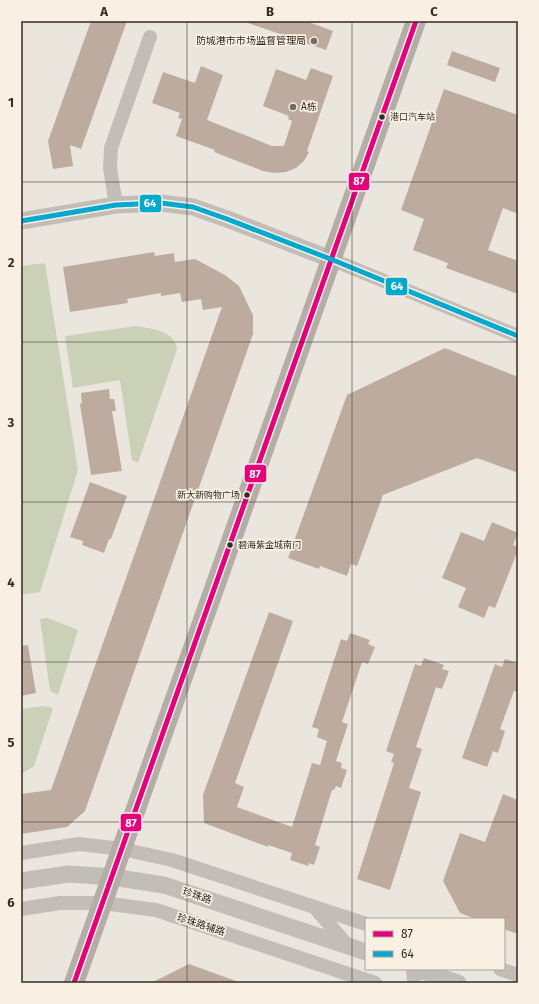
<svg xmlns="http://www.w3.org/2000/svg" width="539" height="1004" font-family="'Fira Sans','Noto Sans SC',sans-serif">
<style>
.green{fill:#cad1b7}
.building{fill:#beab9f}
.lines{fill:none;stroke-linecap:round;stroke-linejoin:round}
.minor{stroke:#c3bdb7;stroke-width:14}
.tertiary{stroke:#c3bdb7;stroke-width:17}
.secondary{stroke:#b4ada7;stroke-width:20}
.bus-1-casing{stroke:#f9f0e3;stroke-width:8}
.bus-2-casing{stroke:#f9f0e3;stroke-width:8}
.bus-1{stroke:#e5007d;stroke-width:5}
.bus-2{stroke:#00a9ce;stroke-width:5}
.grid{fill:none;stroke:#332b25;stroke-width:1;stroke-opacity:0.55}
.poi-dot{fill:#736c65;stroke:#f9f0e3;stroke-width:1.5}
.bus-dot{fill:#332b25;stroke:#f9f0e3;stroke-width:1.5}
.labels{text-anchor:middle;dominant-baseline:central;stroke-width:3.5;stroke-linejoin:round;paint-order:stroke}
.bus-label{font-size:9px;fill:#332b25;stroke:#f9f0e3;text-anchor:start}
.poi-label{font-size:10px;fill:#332b25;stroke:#f9f0e3;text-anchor:end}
.street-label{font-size:10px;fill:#332b25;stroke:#f9f0e3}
.line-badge{stroke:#f9f0e3;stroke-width:1.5}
.badge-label{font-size:11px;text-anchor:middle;font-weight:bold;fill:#fff}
.neatline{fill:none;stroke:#332b25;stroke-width:1.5}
.grid-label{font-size:13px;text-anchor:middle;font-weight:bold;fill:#332b25}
</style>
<rect width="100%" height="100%" fill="#ebe6dd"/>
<path class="green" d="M45,263L78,470L40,592L21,595V266Z
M136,326C151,329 175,330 177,349L138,463L132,460L120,380L73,388L65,336Z
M48,618L78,630L58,695L50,691L40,619Z
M44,706L53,708L34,766L21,774V709Z"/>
<path class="building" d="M91,21H127L81,149L70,145L73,166L53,169L48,141Z
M248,21H306L333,31L326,50L248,23Z
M452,51L500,68L495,82L447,65Z
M201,66L223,75L207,120L272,146H284L292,121L288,119L289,116L263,106L276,69L306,80L311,68L333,76L307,151L309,152L304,161L296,168L286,172L274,173L263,171L214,152L215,150L176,136L182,119L178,118L180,113L152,103L163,72L195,83Z
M444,89L518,115V214L503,208L488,250L518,261V294L446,268L448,263L413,250L424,219L401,210Z
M154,252L155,256L174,253L175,262L195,259L225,275L239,286L253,315V334L85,811L67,827L21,834V794L51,790L222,307L203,310L201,299L182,302L180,293L161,296V293L127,299L128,303L70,312L63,267Z
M445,348L518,377V473L477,458L383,495L357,566L351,564L347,576L320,566L319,569L288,558L347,395Z
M109,389L110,399H114L116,411H112L122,471L91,475L80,404L82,403L81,393Z
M90,482L127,496L111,539H109L104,553L82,545L83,541L70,537Z
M492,522L518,533L513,545L518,547V550L495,608L489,606L484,618L458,607L466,588L442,578L461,532L484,541Z
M269,612L293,621L235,783L244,787L237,807L292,827L312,763L320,765L327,741L317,737L319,729L312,727L341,639L347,641L350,633L370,640L368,644L375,647L368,664L362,662L342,722L348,724L336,761L342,763L341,768L347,770L341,788L336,786L334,790H332L315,845L320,847L314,865L309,863L308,866L290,860L292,853L268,845V847L204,823L203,795Z
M28,645L36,693L21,696V646Z
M424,658L444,665L442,669L449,671L442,689L436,687L416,747L422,749L409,788L421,792L390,890L357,879L394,763L391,762L394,754L386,751L415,664L421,666Z
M505,659L518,663V692L514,691L500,729L505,731L498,753L493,751L487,767L462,758L495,664L502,667Z
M503,794L518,800V934L504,929V919H476L460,913L443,881L460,833L485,842Z
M189,964L236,981V983H151Z"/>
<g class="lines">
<path class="minor" d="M116,205L110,168L111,148L150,37
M333,260L518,336
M21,853L79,844L122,849L172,860L366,924
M315,908L349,947
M21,909L60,903H103L156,910L375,983
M413,969L414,983
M500,969L518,975"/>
<path class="tertiary" d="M21,221L116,205L161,203L193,207L227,219L333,260
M21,881L69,874L112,877L164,885L366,952
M416,969L458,983"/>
<path class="secondary" d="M74,983L416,21"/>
<g class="bus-1-casing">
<path id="bus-1" d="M74,983L416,21"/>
</g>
<g class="bus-2-casing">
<path id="bus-2" d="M21,221L116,205L161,203L193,207L227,219L333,260L518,336"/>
</g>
<use href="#bus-1" class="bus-1"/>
<use href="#bus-2" class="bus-2"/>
</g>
<path class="grid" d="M187,21V983M352,21V983M21,182H518M21,342H518M21,502H518M21,662H518M21,822H518"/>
<g class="poi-dot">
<circle cx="314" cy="41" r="4"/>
<circle cx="293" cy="107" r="4"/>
</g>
<g class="bus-dot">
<circle cx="382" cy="117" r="3.5"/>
<circle cx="247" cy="495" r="3.5"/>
<circle cx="230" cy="545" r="3.5"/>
</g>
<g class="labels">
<g class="bus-label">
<text x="390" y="117">港口汽车站</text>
<text x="240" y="495" text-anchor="end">新大新购物广场</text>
<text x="238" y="545">碧海紫金城南门</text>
</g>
<g class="poi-label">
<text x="306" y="41">防城港市市场监督管理局</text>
<text x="301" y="107" text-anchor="start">A栋</text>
</g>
<g class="street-label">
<text transform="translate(197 896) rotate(18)">珍珠路</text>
<text transform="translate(201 925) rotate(18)">珍珠路辅路</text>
</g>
</g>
<g class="line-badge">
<rect x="348" y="172" width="22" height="19" rx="4" fill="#e5007d"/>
<rect x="139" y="194" width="23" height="19" rx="4" fill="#00a9ce"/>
<rect x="385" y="277" width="23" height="19" rx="4" fill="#00a9ce"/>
<rect x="244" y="464" width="23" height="19" rx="4" fill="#e5007d"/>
<rect x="120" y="813" width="22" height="19" rx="4" fill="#e5007d"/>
</g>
<g class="badge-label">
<text x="359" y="185">87</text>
<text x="150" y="207">64</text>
<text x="397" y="290">64</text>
<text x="255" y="478">87</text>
<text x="131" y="827">87</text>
</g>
<rect width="539" height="1004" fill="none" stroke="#f9f0e3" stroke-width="44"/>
<rect x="365" y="918" width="140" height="52" fill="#f9f0e3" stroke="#aaa197"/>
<rect x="373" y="931" width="20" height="6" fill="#e5007d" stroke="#aaa197"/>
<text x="401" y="938" font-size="12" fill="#332b25">87</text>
<rect x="373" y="951" width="20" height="6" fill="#00a9ce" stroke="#aaa197"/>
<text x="401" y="958" font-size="12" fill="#332b25">64</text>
<rect x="22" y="22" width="495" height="960" class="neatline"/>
<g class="grid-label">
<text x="104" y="16">A</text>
<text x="270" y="16">B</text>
<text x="434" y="16">C</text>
<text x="11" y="107">1</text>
<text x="11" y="267">2</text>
<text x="11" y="427">3</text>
<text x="11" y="587">4</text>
<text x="11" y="747">5</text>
<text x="11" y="907">6</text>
</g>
</svg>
